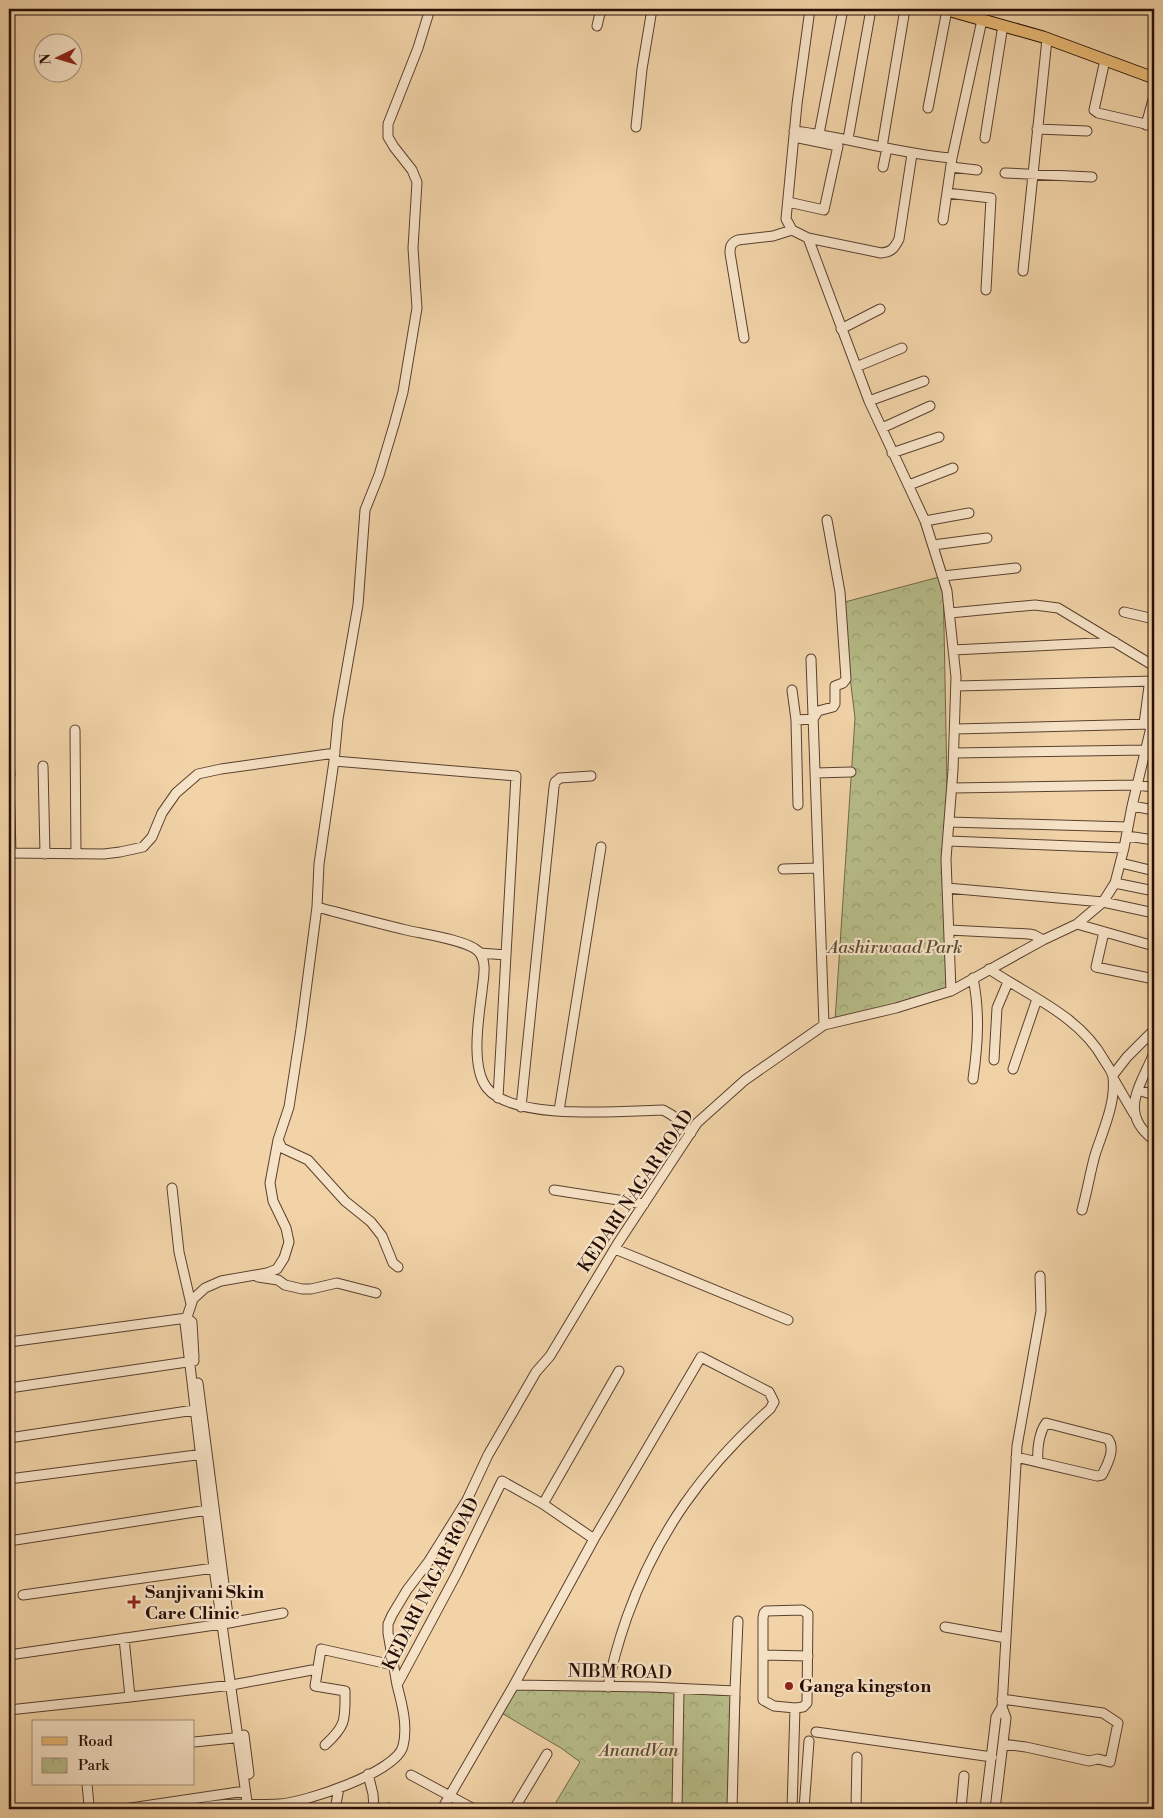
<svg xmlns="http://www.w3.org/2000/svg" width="1163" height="1818" font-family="'Libre Bodoni',serif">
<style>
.park{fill:url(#park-crowns);stroke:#6f6648}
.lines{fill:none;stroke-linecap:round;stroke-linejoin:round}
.minor-casing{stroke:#5a402f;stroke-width:11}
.major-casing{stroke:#270f07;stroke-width:13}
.minor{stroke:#f6e2c6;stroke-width:9}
.major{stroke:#e8ba74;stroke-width:11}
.poi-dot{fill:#8f2418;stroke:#f6e2c6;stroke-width:2}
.labels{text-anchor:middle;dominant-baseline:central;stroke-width:4.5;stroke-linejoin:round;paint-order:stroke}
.park-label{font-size:18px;font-style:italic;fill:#594c34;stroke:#f6e2c6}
.street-label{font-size:18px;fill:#270f07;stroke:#f6e2c6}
.poi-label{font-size:18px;font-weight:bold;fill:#270f07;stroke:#f6e2c6;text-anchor:start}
</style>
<defs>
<pattern id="park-crowns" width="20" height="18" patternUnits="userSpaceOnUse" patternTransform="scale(1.25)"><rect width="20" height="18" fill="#b7bd89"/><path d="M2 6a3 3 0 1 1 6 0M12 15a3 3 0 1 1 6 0" fill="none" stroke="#9da175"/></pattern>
</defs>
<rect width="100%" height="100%" fill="#f1d3a7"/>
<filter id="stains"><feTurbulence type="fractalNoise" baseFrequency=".004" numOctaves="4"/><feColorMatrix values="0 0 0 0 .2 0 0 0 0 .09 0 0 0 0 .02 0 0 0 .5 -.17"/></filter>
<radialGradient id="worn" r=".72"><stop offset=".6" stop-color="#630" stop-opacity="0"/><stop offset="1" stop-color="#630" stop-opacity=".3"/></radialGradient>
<path class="park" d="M943,576L951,991L835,1021L855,718L841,603Z
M514,1685L740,1696L736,1809H552L580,1762L561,1748L498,1711Z"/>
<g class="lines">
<g class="minor-casing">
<path id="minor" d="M810,9L797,104L786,219L792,230L808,238L869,401L925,521L947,591L956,677L953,770L946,859L951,991
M597,26L601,9
M1105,60L1094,110L1098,113L1154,126
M928,108L947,10
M1146,125L1154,96
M636,127L642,69L652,9
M1037,129L1087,131
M794,131C848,137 899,154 952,158
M819,134L843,9
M985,138L1003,25
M848,139L871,9
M882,147L905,9
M883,167L887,148
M951,167L977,170
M1005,173L1092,177
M947,193L991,198L986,290
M788,202L824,210L838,146L794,137
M943,220L952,158L982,20
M808,238L881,253C891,252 894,249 899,239L912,154
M1023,271L1047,39
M841,329L880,309
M744,338L730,253C730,246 731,243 738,240L773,236L792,230
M856,367L902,348
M869,401L924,381
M882,428L930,406
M892,453L939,437
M909,485L953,468
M925,521L969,513
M933,545L987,538
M943,576L1016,568
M1124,612L1154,619
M950,613L1035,605L1058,608L1154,666
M953,650L1115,642
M811,659L824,1025
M956,686L1154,681
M792,690L796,720L798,805
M796,720L813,719L818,711L833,707L835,704V686L843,683L846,679L840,592L827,520
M1144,724L1149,686
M955,729L1151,724
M75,730L76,854
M954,753L1145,750
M334,761L516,776L498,1098
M9,762L10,775
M43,766L45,854
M815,773L851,772
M9,775L11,853
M952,788L1136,785L1154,787
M1132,806L1154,810
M949,822L1128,827
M1127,836L1154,840
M948,841L1124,848
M9,853L104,854L120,852L143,847L152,837L162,813L176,793L198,774L221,769L335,753
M1121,863L1154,871
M783,869L818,868
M1115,883L1154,891
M947,888L1103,902L1154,913
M317,907C347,915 376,923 406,930C423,934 466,940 478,951C488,961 483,979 482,991C479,1016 470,1067 487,1088C513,1121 623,1111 663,1110C675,1116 683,1122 691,1133
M1077,924L1154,946
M949,930L1029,934L1034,935L1043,940
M1104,932L1096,967L1154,979
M480,953L506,955
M989,969C1029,996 1080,1016 1104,1060C1107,1065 1112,1071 1113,1077C1116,1103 1103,1130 1095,1155C1090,1173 1087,1192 1082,1210
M1154,1053C1140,1087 1118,1113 1154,1140
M994,1060L997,1008L1008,982
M1013,1069L1037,999
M1113,1075L1127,1057L1154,1030
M1113,1078L1134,1114
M973,1079C978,1044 980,1012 973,978
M1138,1090L1154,1095
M521,1107L554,787L555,782L560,778L591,776
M559,1111L601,847
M278,1140L282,1148L308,1160L345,1201L371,1222L382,1236L393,1263L398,1267
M172,1188L179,1252L191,1304
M554,1190L644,1204
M615,1249L788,1320
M258,1277L278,1280L285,1285L302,1289H311L337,1283L376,1293
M187,1318L192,1322L194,1358
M9,1342L187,1318
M198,1383L229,1623
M9,1388L194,1361
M9,1438L201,1409
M1016,1457L1097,1476L1102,1475C1107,1465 1116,1449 1108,1439L1046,1423C1039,1433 1037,1449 1038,1461
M9,1479L204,1454
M543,1504L619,1371
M9,1541L214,1509
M23,1595L221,1567
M945,1627L1006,1638
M9,1655L229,1623L283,1613
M763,1655L808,1656
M397,1685L388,1633V1624L392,1615L407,1590L429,1561L467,1500L488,1455L536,1372L550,1356L618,1243L697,1123L745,1080L824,1025L896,1008L951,991L1043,940L1077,924L1103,902L1115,883L1124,848L1132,806L1154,715
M514,1685L594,1539L701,1357L769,1392L774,1402L770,1409C703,1469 657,1533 627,1617C619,1640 612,1663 608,1687
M735,1691L738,1621
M130,1697L232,1685L312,1670
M1002,1699L1103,1713L1118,1723L1110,1762L1098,1759L1089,1761L1026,1747L1003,1744
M9,1710L130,1697L124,1638
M816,1732L992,1757
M244,1735L249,1774
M194,1742L243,1737
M325,1745C347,1725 345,1719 345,1691L315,1686L321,1649L393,1665
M368,1774L373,1794L374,1809
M411,1775L474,1809
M87,1784L89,1805
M389,1808L391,1809
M124,1809L245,1791
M195,1809C223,1801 250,1806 279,1804C304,1803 397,1772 403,1746C408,1726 402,1704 397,1685L457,1573L502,1481L543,1504L594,1539
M248,1809L214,1568L185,1323L193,1299L205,1288L221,1281L267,1273L277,1269L284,1258L289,1242L286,1228L273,1201L270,1183L278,1140L289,1107L301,1029L317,907L319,864L334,761L338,719L358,605L365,510L379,475L394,425L403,392L417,308L413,248L417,182L412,170L394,147L388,137V124L418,48L430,9
M335,1809L339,1788
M442,1809L514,1685L651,1687L735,1691L732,1809
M514,1809L547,1754
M677,1809L679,1689
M792,1809L795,1708L774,1706L763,1700V1618L764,1613L766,1611L802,1610L808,1614L807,1703L803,1707L795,1708
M804,1809L809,1741
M856,1809L857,1757
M961,1809L964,1776
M985,1809L996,1717L1002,1707L1017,1446L1041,1311L1040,1276
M995,1809L1006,1718L1002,1707"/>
</g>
<g class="major-casing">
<path id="major" d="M944,9L1043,37L1154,78"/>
</g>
<use href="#minor" class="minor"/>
<use href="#major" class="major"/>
</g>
<g class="poi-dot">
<path d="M131.5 1594.5h5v5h5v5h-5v5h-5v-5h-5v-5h5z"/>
<circle cx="789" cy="1686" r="5"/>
</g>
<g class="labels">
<g class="park-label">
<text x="895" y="947">Aashirwaad Park</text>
<text x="639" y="1750">AnandVan</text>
</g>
<g class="street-label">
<text transform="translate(636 1191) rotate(-56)">KEDARI NAGAR ROAD</text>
<text transform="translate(431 1584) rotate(-63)">KEDARI NAGAR ROAD</text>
<text transform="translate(620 1672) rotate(1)">NIBM ROAD</text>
</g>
<g class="poi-label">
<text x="145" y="1592">Sanjivani Skin<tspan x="145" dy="21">Care Clinic</tspan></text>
<text x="799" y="1686">Ganga kingston</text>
</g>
</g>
<rect width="1163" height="1818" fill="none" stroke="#f1d3a7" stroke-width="30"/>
<rect x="10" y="10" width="1143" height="1798" fill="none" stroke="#270f07" stroke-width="2.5"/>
<rect x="15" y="15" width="1133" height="1788" fill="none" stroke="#270f07"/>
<rect x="32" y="1720" width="162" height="65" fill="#f6e2c6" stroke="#a38e7a"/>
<rect x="42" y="1737" width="25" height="8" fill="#e8ba74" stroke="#a38e7a"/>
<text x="78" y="1746" font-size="15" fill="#270f07">Road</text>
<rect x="42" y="1758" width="25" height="15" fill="url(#park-crowns)" stroke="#a38e7a"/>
<text x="78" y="1770" font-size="15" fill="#270f07">Park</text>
<g transform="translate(58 58) rotate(265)"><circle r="24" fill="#f6e2c6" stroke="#a38e7a"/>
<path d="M0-4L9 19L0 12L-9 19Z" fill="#8f2418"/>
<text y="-8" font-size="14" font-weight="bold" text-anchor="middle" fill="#270f07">N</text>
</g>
<rect width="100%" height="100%" filter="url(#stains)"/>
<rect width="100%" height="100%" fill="url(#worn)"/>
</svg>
